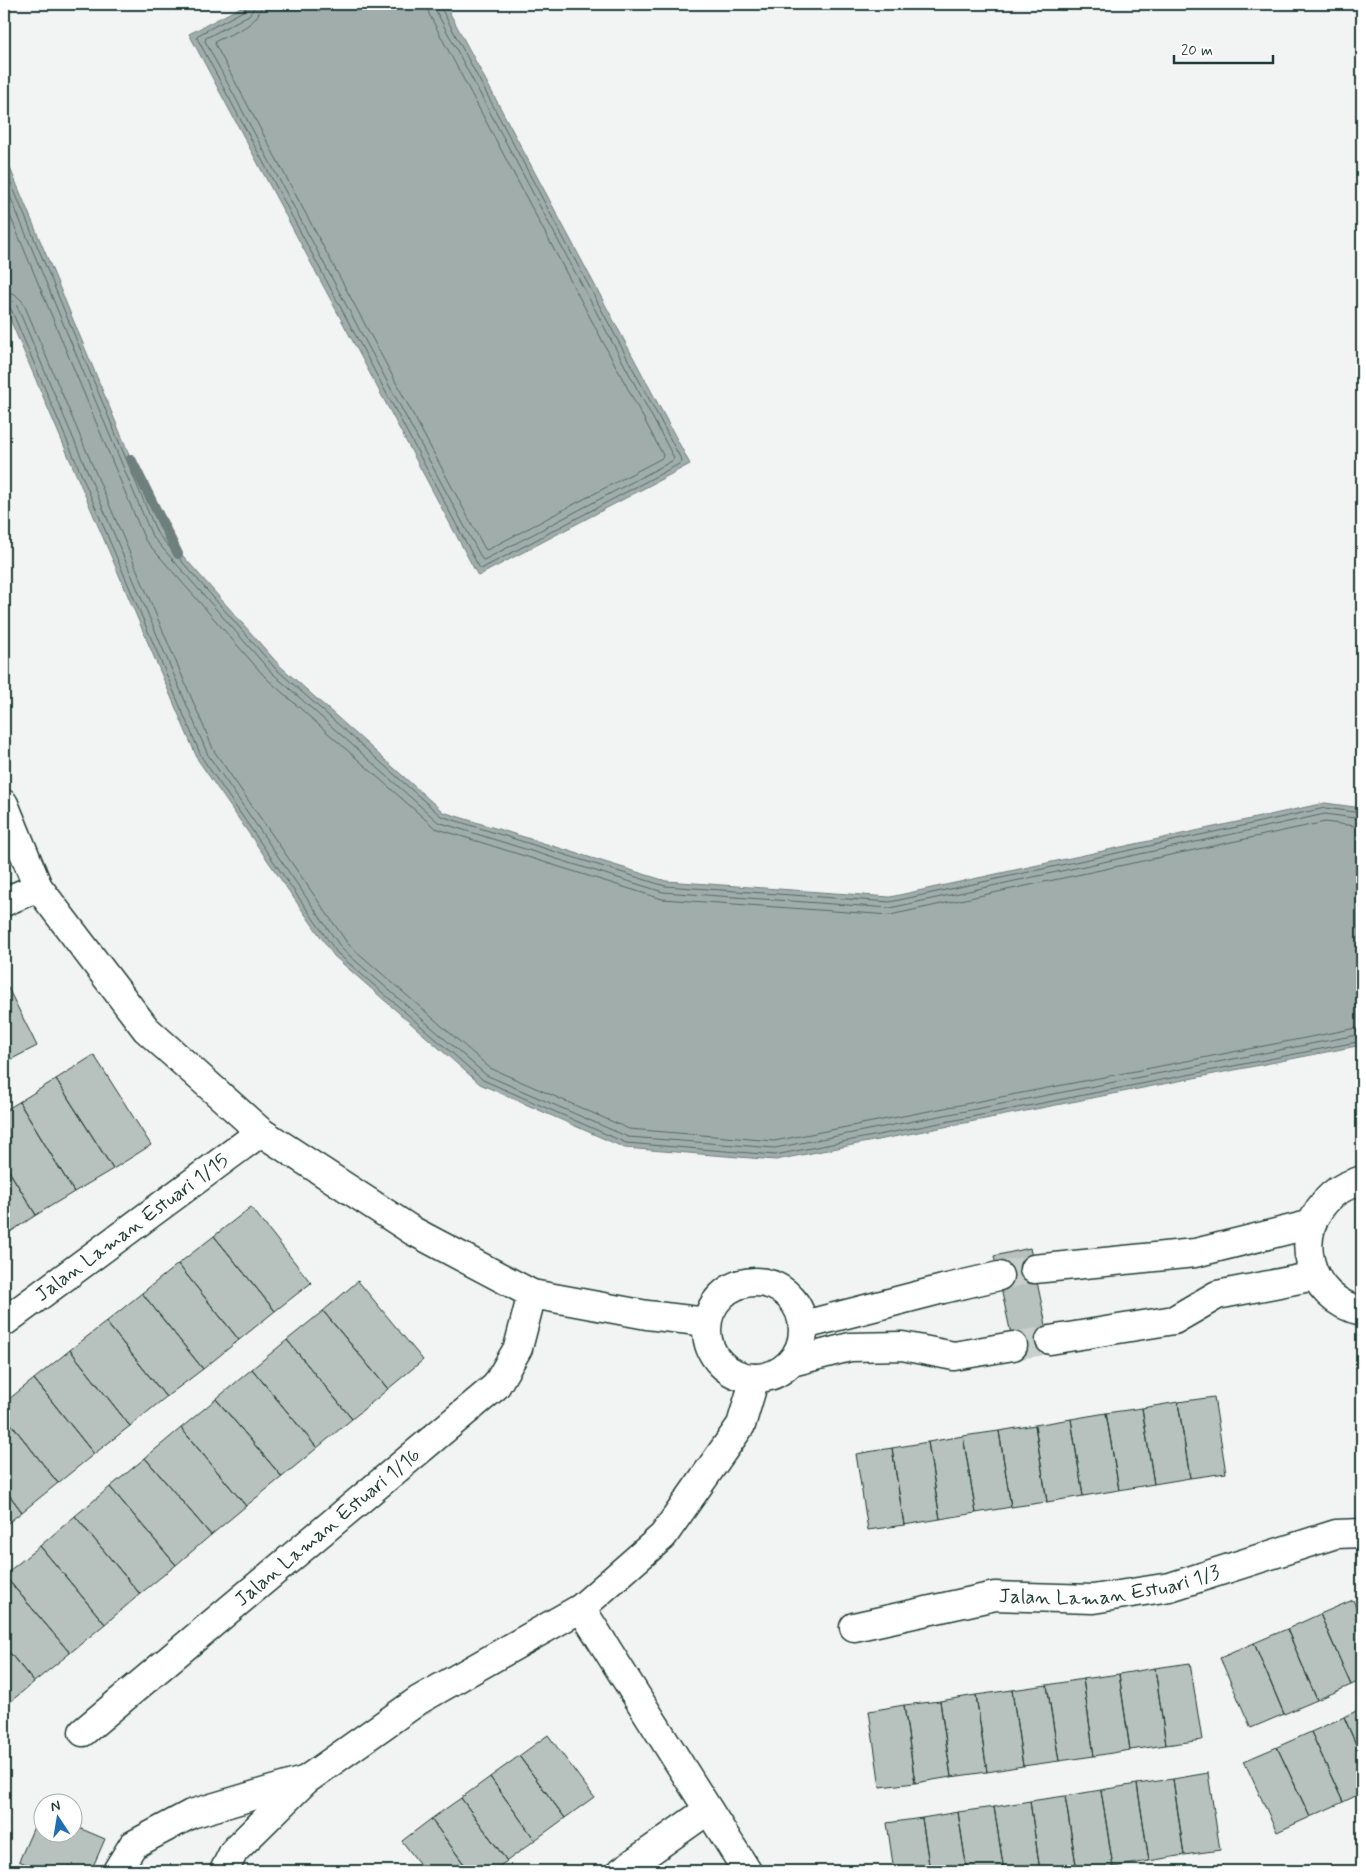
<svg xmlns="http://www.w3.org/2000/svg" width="1366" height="1875" font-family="Mynerve,sans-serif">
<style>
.water{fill:#a1adaa;stroke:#6d807b}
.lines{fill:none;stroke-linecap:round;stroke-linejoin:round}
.shore{stroke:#536a63;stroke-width:1}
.stream{stroke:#6d807b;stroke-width:10}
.building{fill:#b7c1bd;stroke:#1f3d34}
.minor-tunnel{stroke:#c8cfcd;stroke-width:28;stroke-dasharray:28 14;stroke-linecap:butt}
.minor-casing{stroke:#1f3d34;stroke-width:31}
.minor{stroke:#fff;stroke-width:28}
.labels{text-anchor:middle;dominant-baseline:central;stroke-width:4;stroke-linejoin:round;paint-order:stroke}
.street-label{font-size:20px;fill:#1f3d34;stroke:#fff}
</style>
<rect width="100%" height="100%" fill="#f2f3f3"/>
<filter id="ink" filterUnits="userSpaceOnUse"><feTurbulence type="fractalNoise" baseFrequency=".02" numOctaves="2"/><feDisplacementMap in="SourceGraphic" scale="10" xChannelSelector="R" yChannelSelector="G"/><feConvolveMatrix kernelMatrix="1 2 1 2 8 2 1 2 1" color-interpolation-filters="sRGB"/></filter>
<g filter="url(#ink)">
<path class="water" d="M247,4H445L690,464L478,576L189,34Z
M4,141L7,161L161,531L279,665L443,812L666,881L890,897L1325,803L1362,808V1045L776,1160L625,1148L480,1084L334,956L198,760L4,305Z"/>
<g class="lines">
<path class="shore" d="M248,4L245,10L198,35L197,38L479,567L481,569L681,463L682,461L441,8L440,4
M254,4L253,10L249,15L206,38L205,41L482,559L484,560L672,461L674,458L436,11L434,4
M261,4C261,25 232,33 216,41L215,44L485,549L487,550L662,458L663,455L429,14L427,4
M4,166L157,533L275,668L441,816L665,886L890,902L1325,808L1362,813
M4,182L152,536L271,672L438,822L663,892L890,908L1325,814L1362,819
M4,201L145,540L266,678L435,828L662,899L890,915L1325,822L1362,827
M4,291L15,294L23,302L214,751L348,944L490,1068L629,1129L774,1141L1362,1027
M4,299L11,300L17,306L208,755L342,949L486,1075L628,1137L775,1148L1362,1034
M4,305L8,306L11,309L202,758L337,953L483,1080L626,1143L775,1155L1362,1041"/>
<path class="stream" d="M131,459L178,554"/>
</g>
<path class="building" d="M4,980L37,1046L4,1063Z
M94,1055L151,1145L113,1169L56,1079Z
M56,1079L113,1169L74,1192L19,1102Z
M19,1102L74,1192L36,1215L4,1163V1111Z
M4,1163L36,1215L4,1236Z
M251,1207L311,1283L275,1311L214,1236Z
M214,1236L275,1311L239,1340L178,1264Z
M1030,1248L1051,1349L1016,1357L994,1256Z
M178,1264L239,1340L203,1369L142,1293Z
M358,1281L423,1360L388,1389L323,1311Z
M142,1293L203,1369L166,1397L106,1322Z
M323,1311L388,1389L352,1419L287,1340Z
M106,1322L166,1397L130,1426L70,1350Z
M287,1340L352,1419L317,1448L252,1369Z
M70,1350L130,1426L94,1454L34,1379Z
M252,1369L317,1448L282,1477L216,1399Z
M34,1379L94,1454L58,1483L4,1415V1403Z
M1214,1397L1226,1473L1190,1478L1178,1402Z
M216,1399L282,1477L246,1506L181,1428Z
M1178,1402L1190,1478L1154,1484L1142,1408Z
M1142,1408L1154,1484L1119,1490L1106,1413Z
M1106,1413L1119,1490L1083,1496L1071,1419Z
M4,1415L58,1483L22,1512L4,1488Z
M1071,1419L1083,1496L1047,1502L1035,1425Z
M1035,1425L1047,1502L1011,1507L999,1431Z
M181,1428L246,1506L211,1535L145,1458Z
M999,1431L1011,1507L976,1513L963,1436Z
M963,1436L976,1513L940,1519L928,1442Z
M928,1442L940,1519L904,1525L892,1448Z
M892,1448L904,1525L868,1530L856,1454Z
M145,1458L211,1535L176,1565L110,1487Z
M110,1487L176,1565L140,1594L75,1516Z
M4,1488L22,1512L4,1526Z
M75,1516L140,1594L105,1624L40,1546Z
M40,1546L105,1624L70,1653L4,1575Z
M4,1575L70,1653L34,1682L4,1646Z
M1353,1600L1362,1622V1680L1351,1685L1320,1614Z
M1320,1614L1351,1685L1317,1700L1287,1629Z
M1287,1629L1317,1700L1284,1714L1254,1643Z
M1254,1643L1284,1714L1251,1728L1220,1658Z
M4,1646L34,1682L4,1707Z
M1190,1663L1202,1740L1166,1745L1155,1668Z
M1155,1668L1166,1745L1130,1750L1119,1674Z
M1119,1674L1130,1750L1094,1756L1083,1679Z
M1083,1679L1094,1756L1059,1761L1047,1685Z
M1047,1685L1059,1761L1023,1766L1012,1690Z
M1012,1690L1023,1766L987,1772L976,1695Z
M976,1695L987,1772L951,1777L940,1701Z
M940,1701L951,1777L915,1783L904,1705Z
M904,1705L915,1783L880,1787L869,1711Z
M1362,1708V1758L1344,1717Z
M1344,1717L1362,1758V1793L1343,1802L1311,1732Z
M1311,1732L1343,1802L1310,1817L1277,1747Z
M548,1735L594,1797L565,1818L519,1756Z
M1277,1747L1310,1817L1277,1832L1244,1761Z
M519,1756L565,1818L535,1840L490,1777Z
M1208,1773L1220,1850L1184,1855L1173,1779Z
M490,1777L535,1840L507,1861L461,1798Z
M1173,1779L1184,1855L1149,1861L1137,1784Z
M1137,1784L1149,1861L1113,1867L1101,1790Z
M1101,1790L1113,1867L1077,1871L1065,1796Z
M1065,1796L1077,1871H1040L1030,1801Z
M461,1798L507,1861L492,1871H469L431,1819Z
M1030,1801L1040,1871H1004L994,1807Z
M994,1807L1004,1871H967L958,1812Z
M41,1811L42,1812V1832H72V1825L105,1839L91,1871H82L68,1866L66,1871H42L19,1861Z
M958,1812L967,1871H930L922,1818Z
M922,1818L930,1871H894L887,1823Z
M431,1819L469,1871H425L402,1841Z"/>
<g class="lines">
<path class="minor-tunnel" d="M999,1276L1034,1269
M1013,1346L1050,1340"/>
<g class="minor-casing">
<g id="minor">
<path d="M4,804L38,887L146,1029L261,1132L413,1231L532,1294L647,1315L707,1322"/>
<path d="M4,902L38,887"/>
<path d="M1362,1180C1351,1184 1341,1187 1332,1195C1289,1232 1308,1300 1362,1311"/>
<path d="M1034,1269L1195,1253L1312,1224"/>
<circle cx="755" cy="1330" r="48"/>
<path id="s1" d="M4,1322L261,1132"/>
<path d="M804,1325L943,1289L999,1276"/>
<path d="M1050,1340L1174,1320L1217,1295L1315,1276"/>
<path d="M792,1362L850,1347L902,1346L954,1356L1013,1346"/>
<path d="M581,1608L747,1871"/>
<path id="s2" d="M854,1627L995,1596L1093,1599L1170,1587L1336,1534L1362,1533"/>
<path id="s3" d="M83,1732L496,1386L518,1348L532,1294"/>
<path d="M117,1871L133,1845L191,1814L303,1781"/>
<path d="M224,1871L234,1851L306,1780L419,1700L581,1608L663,1536L741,1425L755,1378"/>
<path d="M622,1871L708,1810"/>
</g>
</g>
<use href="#minor" class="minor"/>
</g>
</g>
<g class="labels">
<g class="street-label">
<text stroke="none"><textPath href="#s1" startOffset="159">Jalan Laman Estuari 1/15</textPath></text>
<text stroke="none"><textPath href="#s3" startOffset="319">Jalan Laman Estuari 1/16</textPath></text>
<text stroke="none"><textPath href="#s2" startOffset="260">Jalan Laman Estuari 1/3</textPath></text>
</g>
</g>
<rect width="1366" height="1875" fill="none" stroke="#fff" stroke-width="20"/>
<rect x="10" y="10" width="1346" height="1855" fill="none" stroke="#1f3d34" stroke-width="2" filter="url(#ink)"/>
<g transform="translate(58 1818) rotate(348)"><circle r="24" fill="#ffffff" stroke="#a5b1ae"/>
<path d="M0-4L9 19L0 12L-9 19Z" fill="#1f6fb2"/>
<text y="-8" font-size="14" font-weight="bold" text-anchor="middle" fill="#1f3d34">N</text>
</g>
<path d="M1174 55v8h99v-8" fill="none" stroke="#1f3d34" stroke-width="2.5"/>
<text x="1181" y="55" font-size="15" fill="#1f3d34" stroke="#ffffff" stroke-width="4" paint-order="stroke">20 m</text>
</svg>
